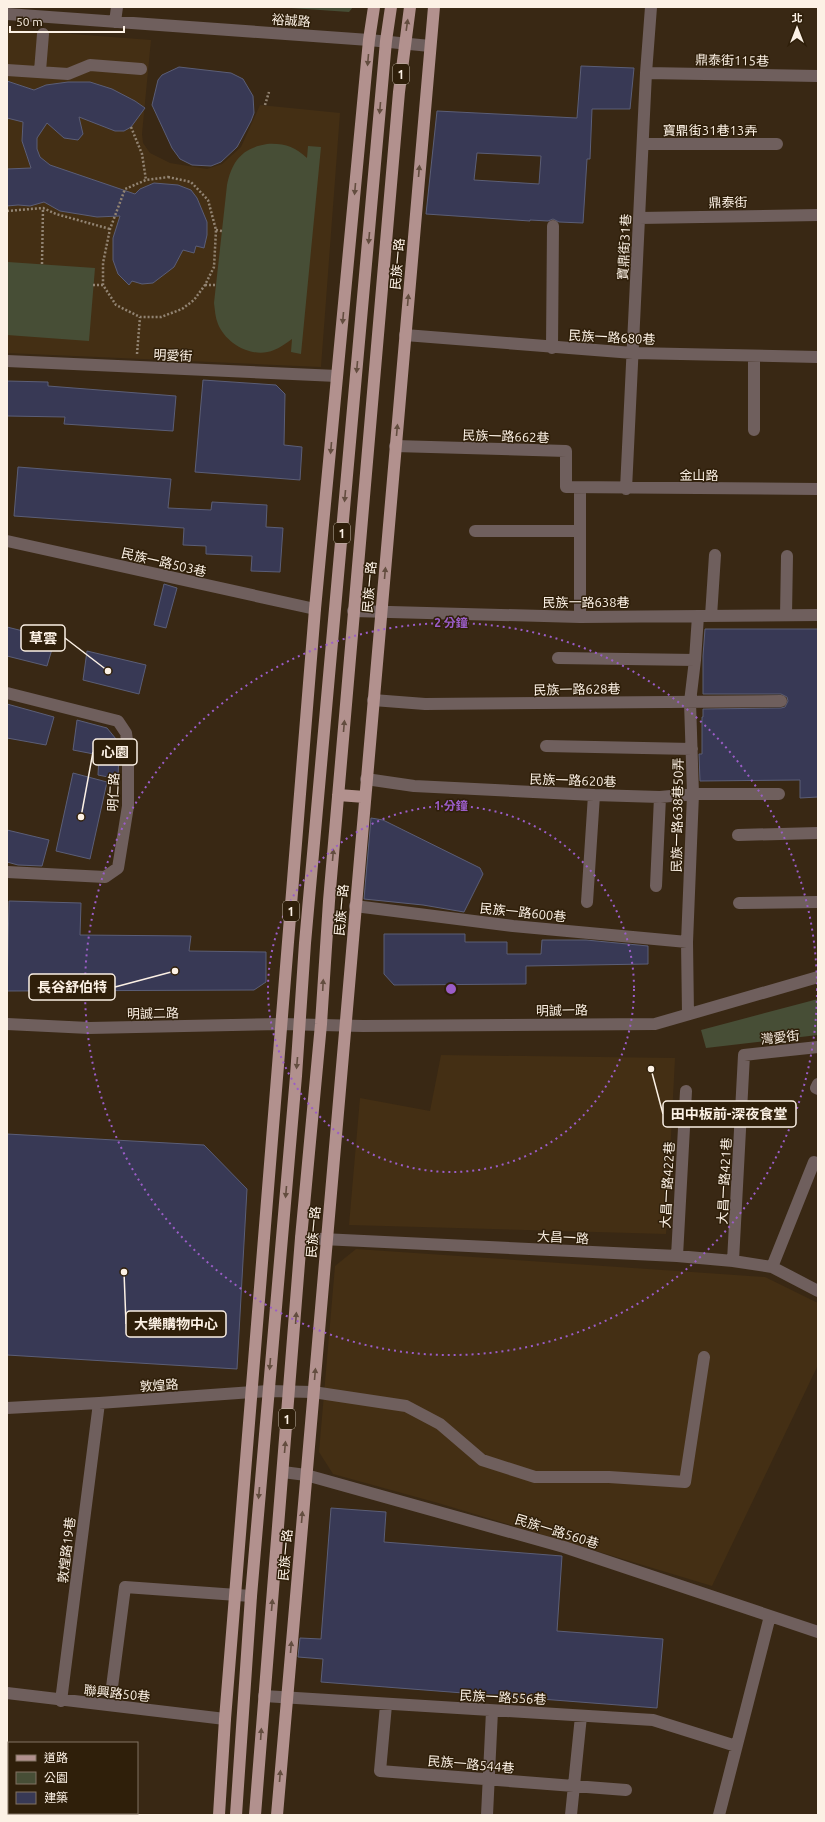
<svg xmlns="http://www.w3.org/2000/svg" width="825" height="1822" font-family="Ubuntu,'Noto Sans TC',sans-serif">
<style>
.built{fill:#442f14}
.green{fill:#474e36}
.building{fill:#383955;stroke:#5b5e77;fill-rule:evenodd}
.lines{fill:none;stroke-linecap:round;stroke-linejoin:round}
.path{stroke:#928473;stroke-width:2.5;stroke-dasharray:2 2;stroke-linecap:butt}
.minor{stroke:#6f5f5d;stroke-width:12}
.major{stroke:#b2918e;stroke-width:12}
.oneway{fill:#634d3f}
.ring{fill:none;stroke:#9b5dc8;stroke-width:2;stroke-dasharray:2 4}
.labels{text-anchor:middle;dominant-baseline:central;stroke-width:3;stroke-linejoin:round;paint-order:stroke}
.shield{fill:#2f1f0a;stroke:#beb2a3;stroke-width:1}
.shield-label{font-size:12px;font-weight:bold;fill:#fcf1e5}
.street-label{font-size:13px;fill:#fcf1e5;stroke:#2f1f0a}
.centre{fill:#9b5dc8;stroke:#2f1f0a;stroke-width:2}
.ring-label{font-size:12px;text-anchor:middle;font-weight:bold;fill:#9b5dc8;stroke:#2f1f0a;stroke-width:3;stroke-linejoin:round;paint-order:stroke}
.leader{fill:none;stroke:#fcf1e5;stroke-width:1.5}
.callout-dot{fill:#fcf1e5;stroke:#2f1f0a;stroke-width:1.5}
.callout{fill:#2f1f0a;stroke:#fcf1e5;stroke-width:1.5}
.callout-label{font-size:14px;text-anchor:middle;font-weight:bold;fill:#fcf1e5}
</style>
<rect width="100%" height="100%" fill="#392814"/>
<path class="built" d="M7,29L151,40L142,134L143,143L150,153L170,163L207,169L222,164L241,147L260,105L340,113L321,367L7,353Z
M441,1055L675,1058L666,1234L349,1225L360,1098L430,1111Z
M356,1249L765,1277L818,1303V1365L712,1586L438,1503L333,1474L319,1452L335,1266Z"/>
<path class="green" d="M277,7H353L349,12Z
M267,144C284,143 295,147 307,158L308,146L321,147L301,354L291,352L292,339C286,343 280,348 274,350C253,359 226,344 218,324C215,317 215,310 214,303L227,185C232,161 242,148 267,144Z
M8,262L95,268L89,341L7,335Z
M818,999V1035L706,1048L701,1030Z"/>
<path class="building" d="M581,66L634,68L630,109H592L590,159H587L583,223L559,222L553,219L548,221L530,220V221L426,214L437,111L577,118ZM477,153L541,156L539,184L474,180Z
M179,67L231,73L243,79L253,96L254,113L251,121L237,147L221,162L211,166L192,165L180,159L172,148L152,105L158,80L162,75Z
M7,81L34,90L46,85L68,82H90L112,89L135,101L145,108L131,127L124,131H115L79,117L83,134L78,140L64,138L47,123L37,138V149L40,157L50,165L135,194L140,189L154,183L178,185L191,190L197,198L207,222V235L204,248L196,246L194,253L183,250L174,267L153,283L142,284L132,281L129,285L118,274L113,260V238L120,216L97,217L60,211L44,202L30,206L18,205L7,206V169L31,168L22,141L23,122L7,118Z
M203,380L276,385L285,394L284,445L302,447L300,480L195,472Z
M7,381L48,382V386L176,396L173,431L64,424L65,417L7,416Z
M18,467L171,479L168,508L211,510L212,502L267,505L266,527L283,528L280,572L251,571L252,556L206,554V546L183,545L184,528L14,516Z
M164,584L177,588L166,628L154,625Z
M7,627L55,639L47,666L7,656Z
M705,629H818V797L800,798V780L700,781L699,754H702V717H703V709L781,708L785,707L788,701L787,697L781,694H703V656Z
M87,651L146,665L139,694L83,680Z
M7,704L54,717L46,745L7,738Z
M77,720L107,728L116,739L119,749L118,779L98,775L99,755L73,750Z
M73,773L107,782L90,859L56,851Z
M371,818L383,820L480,868L483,874L464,912L423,905L364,899Z
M7,830L49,840L42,866L18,865L7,862Z
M9,901L81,903L80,935L191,936L189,951L266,952V982L254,990L7,991Z
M384,934H465V942H507V954H541L542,940H586L648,946V964L526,966V984L394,985L384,974Z
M7,1134L204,1145L247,1189L237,1369L7,1355Z
M331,1508L386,1512L384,1542L562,1556L557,1631L663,1639L657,1708L321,1682L323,1659L298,1657L300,1638L321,1639Z"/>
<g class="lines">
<path class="path" d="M265,105L269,92
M131,127L142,154L146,180
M168,177L191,182L208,200L216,230L214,267L205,285L194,300L182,309L161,317H140L116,305L103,285V263L110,229L125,189L146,180Z
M7,211L43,208L56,214L110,229
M216,230L222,231
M42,264L43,208
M93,285H103
M205,285H216
M137,354L140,317"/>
<path class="minor" d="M7,14L369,40L430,46
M115,22L117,7
M7,70L68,74L90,65L141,69
M40,71L43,34
M646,73L818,76
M643,144H777
M639,218L818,215
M405,335L633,353L818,357
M552,348L553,226
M754,356V430
M7,361L337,376
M395,446L566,451V487L818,489
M580,488V617
M626,489L646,73L651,7
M475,531H579
M7,541L315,609
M353,611L580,617L818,615
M786,615L787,556
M711,616L715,555
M558,658L695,660
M7,693L118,721L126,733L128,748V806L118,868L105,877L7,872
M373,700L425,704L781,701
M546,746L692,749
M366,779L414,786L594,795L660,797L693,794H779
M738,835L818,833
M656,886L660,797
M587,902L594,795
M739,903L818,902
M355,906L513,926L687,942
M688,1014L687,942L693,794L690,702L695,660L698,616
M7,1024L89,1028L281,1024L363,1026L655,1024L818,977
M818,1084L816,1088L818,1089
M301,1238L677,1256L733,1261L772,1267L818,1291
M677,1256L686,1091
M733,1261L744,1055L818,1047
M772,1267L814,1162L818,1164
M7,1408L99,1403L268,1391L313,1392L406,1406L440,1424L482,1460L535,1477H609L685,1482L704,1357
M283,1472L306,1475L564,1547L818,1632
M112,1687L125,1587L251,1596
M7,1693L225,1719
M264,1696L653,1720L736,1746
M61,1701L99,1403
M386,1705L380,1771L626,1790
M487,1815L492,1711
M571,1815L581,1716
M719,1815L770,1616"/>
<path class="major" d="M338,795L365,797
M219,1815L225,1719L315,609L369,40L374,7
M236,1815L251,1596L296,1076L305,943L386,41L391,7
M255,1815L301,1238L321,1024L329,901L399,92L410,7
M277,1815L434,7"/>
</g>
<defs><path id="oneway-solid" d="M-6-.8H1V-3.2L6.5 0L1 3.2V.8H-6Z"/></defs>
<g class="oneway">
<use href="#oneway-solid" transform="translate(407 25) rotate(-82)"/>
<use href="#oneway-solid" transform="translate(368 60) rotate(95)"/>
<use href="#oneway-solid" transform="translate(380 108) rotate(95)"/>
<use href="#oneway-solid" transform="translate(419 171) rotate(-85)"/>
<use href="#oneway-solid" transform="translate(355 189) rotate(95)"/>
<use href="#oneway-solid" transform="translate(369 238) rotate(95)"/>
<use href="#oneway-solid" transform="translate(408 300) rotate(-85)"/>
<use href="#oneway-solid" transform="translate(343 318) rotate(95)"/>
<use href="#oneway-solid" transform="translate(357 367) rotate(95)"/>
<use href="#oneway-solid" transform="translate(397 430) rotate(-85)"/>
<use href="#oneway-solid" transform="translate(331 448) rotate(95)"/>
<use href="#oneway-solid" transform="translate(345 496) rotate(95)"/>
<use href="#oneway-solid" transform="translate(385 573) rotate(-85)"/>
<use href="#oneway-solid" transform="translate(344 726) rotate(-85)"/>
<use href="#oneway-solid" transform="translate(333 855) rotate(-85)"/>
<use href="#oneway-solid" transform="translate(323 985) rotate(-87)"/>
<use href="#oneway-solid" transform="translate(297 1063) rotate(95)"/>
<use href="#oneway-solid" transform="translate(286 1192) rotate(95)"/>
<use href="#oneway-solid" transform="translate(296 1318) rotate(-86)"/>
<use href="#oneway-solid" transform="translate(270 1364) rotate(95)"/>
<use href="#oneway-solid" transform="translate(315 1374) rotate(-85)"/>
<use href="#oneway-solid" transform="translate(285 1447) rotate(-85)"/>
<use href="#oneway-solid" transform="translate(259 1493) rotate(95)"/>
<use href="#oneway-solid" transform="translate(302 1517) rotate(-85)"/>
<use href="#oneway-solid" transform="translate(272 1605) rotate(-85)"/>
<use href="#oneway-solid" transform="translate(291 1647) rotate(-85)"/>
<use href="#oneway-solid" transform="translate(261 1734) rotate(-86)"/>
<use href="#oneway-solid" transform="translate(280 1776) rotate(-85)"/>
</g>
<g class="ring">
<circle cx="451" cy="989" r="183"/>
<circle cx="451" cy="989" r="366"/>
</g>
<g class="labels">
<g class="shield">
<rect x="393" y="64" width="16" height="20" rx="3"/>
<rect x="334" y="523" width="16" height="20" rx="3"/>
<rect x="283" y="901" width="16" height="20" rx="3"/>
<rect x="279" y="1409" width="16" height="20" rx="3"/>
</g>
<g class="shield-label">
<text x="401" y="74">1</text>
<text x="342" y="533">1</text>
<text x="291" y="911">1</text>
<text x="287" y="1419">1</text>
</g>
<g class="street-label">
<text transform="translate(291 20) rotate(4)">裕誠路</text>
<text transform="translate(732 60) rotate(1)">鼎泰街115巷</text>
<text x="710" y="130">寶鼎街31巷13弄</text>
<text transform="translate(728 202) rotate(-1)">鼎泰街</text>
<text transform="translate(624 247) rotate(-87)">寶鼎街31巷</text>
<text transform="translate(397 264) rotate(-85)">民族一路</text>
<text transform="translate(612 337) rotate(3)">民族一路680巷</text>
<text transform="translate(173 355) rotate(3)">明愛街</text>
<text transform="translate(506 436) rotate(2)">民族一路662巷</text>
<text x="699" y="475">金山路</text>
<text transform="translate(164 562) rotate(13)">民族一路503巷</text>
<text transform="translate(369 587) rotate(-85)">民族一路</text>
<text x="586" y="602">民族一路638巷</text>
<text transform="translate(577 689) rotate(-1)">民族一路628巷</text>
<text transform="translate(573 780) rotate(2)">民族一路620巷</text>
<text transform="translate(113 792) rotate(-87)">明仁路</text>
<text transform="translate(677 815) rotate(-89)">民族一路638巷50弄</text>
<text transform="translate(341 910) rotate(-85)">民族一路</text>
<text transform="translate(523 912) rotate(6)">民族一路600巷</text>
<text transform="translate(562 1010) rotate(-1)">明誠一路</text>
<text transform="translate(153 1013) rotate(-1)">明誠二路</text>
<text transform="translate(780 1037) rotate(-6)">灣愛街</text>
<text transform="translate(724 1181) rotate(-87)">大昌一路421巷</text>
<text transform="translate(667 1185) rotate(-87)">大昌一路422巷</text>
<text transform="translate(313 1232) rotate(-85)">民族一路</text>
<text transform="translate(563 1237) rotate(3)">大昌一路</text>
<text transform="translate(159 1385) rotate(-4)">敦煌路</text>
<text transform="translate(557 1531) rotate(17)">民族一路560巷</text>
<text transform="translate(66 1550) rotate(-83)">敦煌路19巷</text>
<text transform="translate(285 1555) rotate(-85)">民族一路</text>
<text transform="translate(117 1693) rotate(6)">聯興路50巷</text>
<text transform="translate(503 1697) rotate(3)">民族一路556巷</text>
<text transform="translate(471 1764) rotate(5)">民族一路544巷</text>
</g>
</g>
<circle cx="451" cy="989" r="6" class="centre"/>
<g class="ring-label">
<text x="451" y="627">2 分鐘</text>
<text x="451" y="810">1 分鐘</text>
</g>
<path class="leader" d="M108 671L65 638M81 817L93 752M175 971L115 987M651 1069L663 1114M124 1272L126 1324"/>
<g class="callout-dot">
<circle cx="108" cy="671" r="4"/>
<circle cx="81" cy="817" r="4"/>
<circle cx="175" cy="971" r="4"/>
<circle cx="651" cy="1069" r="4"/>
<circle cx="124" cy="1272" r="4"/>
</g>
<g class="callout">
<rect x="21" y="625" width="44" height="26" rx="4"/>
<rect x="93" y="739" width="44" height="26" rx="4"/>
<rect x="29" y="974" width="86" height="26" rx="4"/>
<rect x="663" y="1101" width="133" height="26" rx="4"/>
<rect x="126" y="1311" width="100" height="26" rx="4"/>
</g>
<g class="callout-label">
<text x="43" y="643">草雲</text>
<text x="115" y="757">心園</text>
<text x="72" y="992">長谷舒伯特</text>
<text x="729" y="1119">田中板前-深夜食堂</text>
<text x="176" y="1329">大樂購物中心</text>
</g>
<rect width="825" height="1822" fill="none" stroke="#fcf1e5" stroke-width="16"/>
<rect x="8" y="1742" width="130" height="72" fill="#2f1f0a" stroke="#817362"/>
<rect x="16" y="1755" width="20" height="6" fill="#b2918e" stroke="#817362"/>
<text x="44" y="1762" font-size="12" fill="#fcf1e5">道路</text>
<rect x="16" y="1772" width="20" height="12" fill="#474e36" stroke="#817362"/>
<text x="44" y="1782" font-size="12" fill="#fcf1e5">公園</text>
<rect x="16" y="1792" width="20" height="12" fill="#383955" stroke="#817362"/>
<text x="44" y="1802" font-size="12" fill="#fcf1e5">建築</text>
<g transform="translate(797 28)" stroke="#2f1f0a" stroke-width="3" paint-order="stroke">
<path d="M0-3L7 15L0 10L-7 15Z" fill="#fcf1e5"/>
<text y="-6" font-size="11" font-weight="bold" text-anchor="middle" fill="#fcf1e5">北</text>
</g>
<path d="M10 26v6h114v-6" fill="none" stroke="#fcf1e5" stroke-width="2"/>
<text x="16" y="26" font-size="12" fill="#fcf1e5" stroke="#2f1f0a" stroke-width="3" paint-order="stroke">50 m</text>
</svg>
